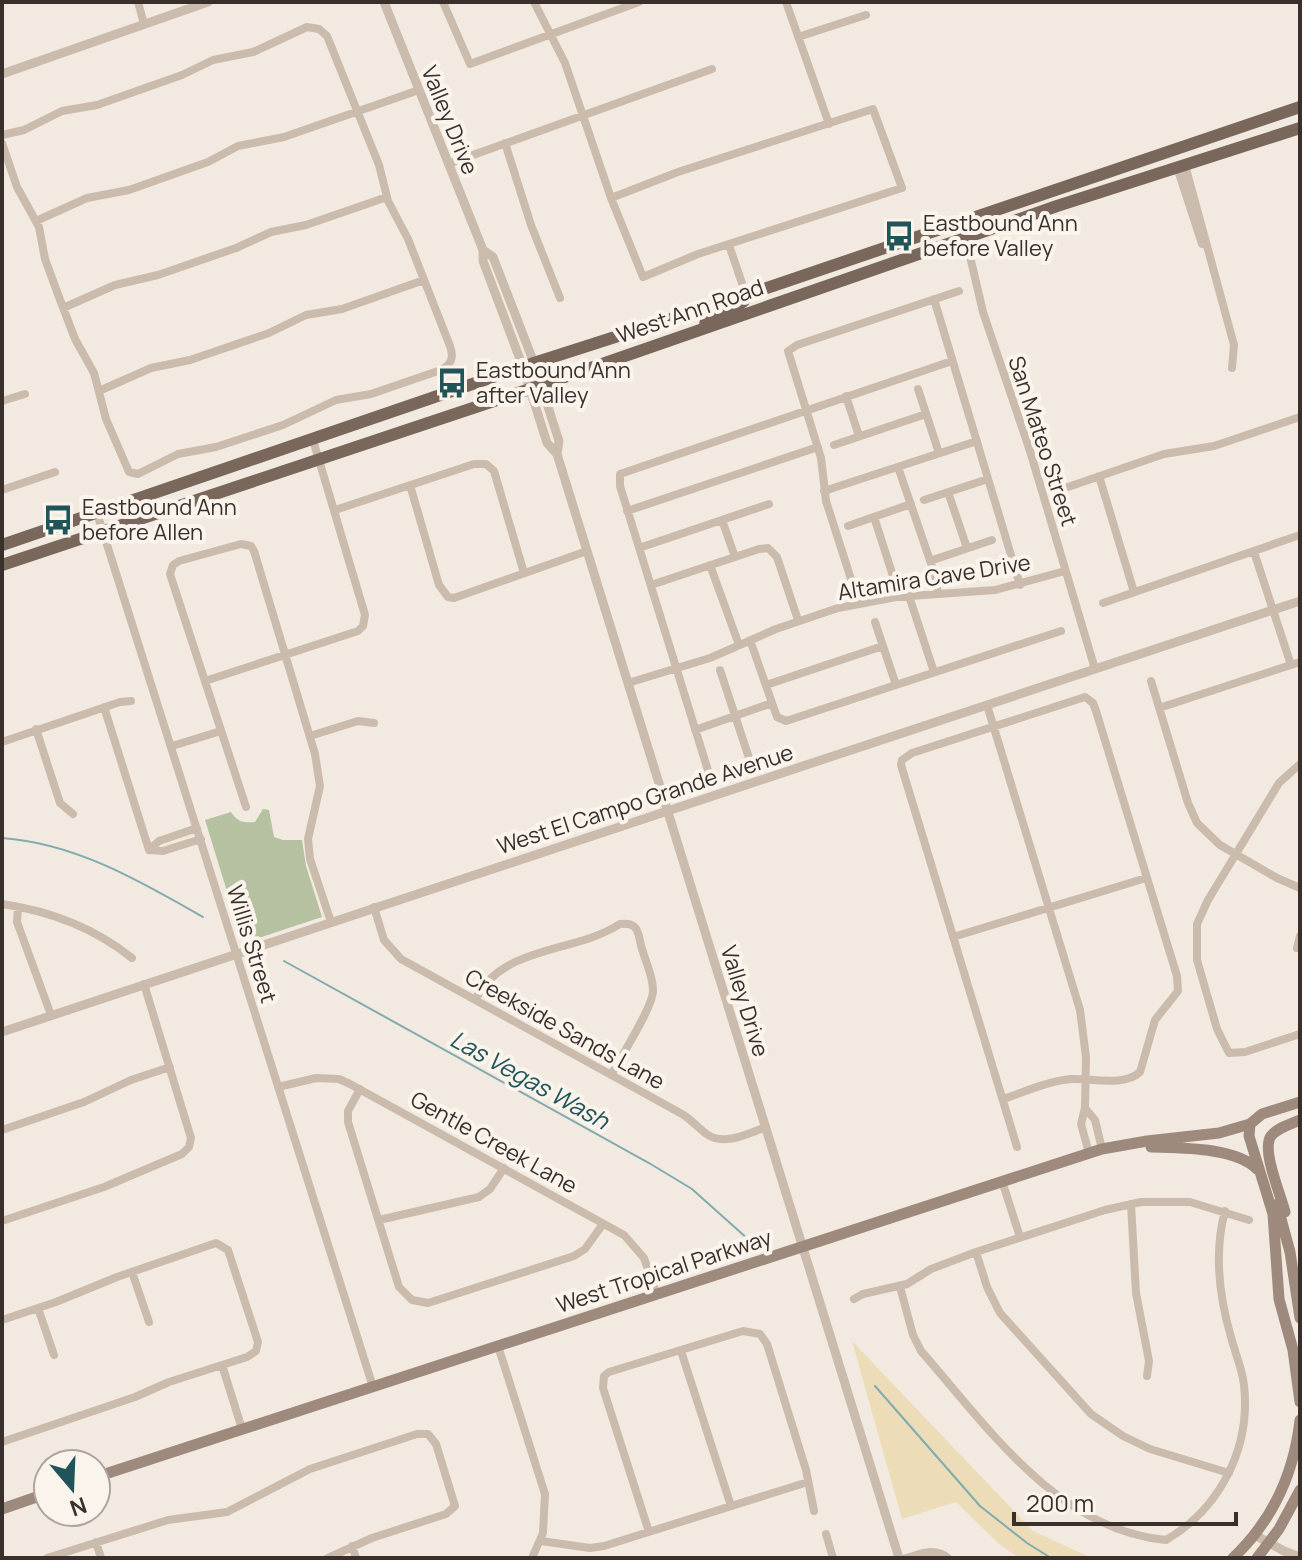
<svg xmlns="http://www.w3.org/2000/svg" width="1302" height="1560" font-family="Manrope,sans-serif">
<style>
.green{fill:#b5c1a0}
.sand{fill:#ecdcb8}
.lines{fill:none;stroke-linecap:round;stroke-linejoin:round}
.stream{stroke:#80abaf;stroke-width:2}
.minor{stroke:#cabbac;stroke-width:8}
.tertiary{stroke:#cabbac;stroke-width:9}
.secondary{stroke:#9e8a7d;stroke-width:11}
.primary{stroke:#7a675c;stroke-width:12}
.labels{text-anchor:middle;dominant-baseline:central;stroke-width:8;stroke-linejoin:round;paint-order:stroke}
.street-label{font-size:22px;fill:#392f2b;stroke:#faf4ec}
.poi-label{font-size:22px;fill:#392f2b;stroke:#faf4ec;text-anchor:start}
.water-label{font-size:24px;font-style:italic;fill:#215459;stroke:#faf4ec}
</style>
<rect width="100%" height="100%" fill="#f2eae0"/>
<path class="green" d="M263,809L269,810L274,837L283,840H302L306,866L322,917L243,943L205,820L231,812C237,822 244,823 255,822Z"/>
<path class="sand" d="M852,1341L1033,1531L1092,1558H1019L999,1544L956,1502L902,1519Z"/>
<g class="lines">
<path class="stream" d="M2,838C75,843 140,881 203,917
M284,961L649,1163L692,1189L749,1240
M875,1386L980,1506L1027,1543L1051,1558"/>
<path class="minor" d="M138,2L144,24
M443,2L470,64L639,2
M534,2L565,63L611,198L643,277L698,254L902,188L873,109L678,172L611,198
M786,2L829,124
M798,37L866,15
M2,135L24,130L62,111L97,105L182,75L213,60L253,52L307,27L319,29L327,36L379,165L388,201L408,239L450,346C454,357 452,364 441,370L371,394L336,400L283,425L216,447L178,454L138,474L129,472L106,419L94,373L75,339L59,297L45,259L39,227L17,187L2,143
M505,143L531,225L560,298
M448,164L712,69
M1185,165L1234,345L1232,368
M1177,167L1202,244
M36,221L87,198L129,190L208,162L238,146L284,137L419,90
M962,222L983,312L1030,451L1095,669
M729,245L746,295
M934,299L1020,585
M63,308L115,285L158,275L236,248L271,232L306,225L387,197
M918,389L939,453
M99,391L151,368L190,360L269,333L306,315L342,309L424,280
M846,396L859,436
M2,401L25,394
M834,445L926,414
M898,467L935,575L938,594
M1099,476L1134,592
M410,485L439,585L448,597L454,598L587,551
M1068,487L1164,454L1214,446L1300,417
M2,490L55,472
M824,491L977,441
M948,492L967,548
M924,500L988,479
M335,510L474,464H486L494,471L524,573
M627,511L818,447
M97,513L373,1387
M874,517L893,576
M722,520L735,557
M848,526L911,504
M639,548L769,504
M1254,552L1291,665
M930,561L992,540
M710,565L739,645
M651,585L759,549L768,548L777,557L798,620
M909,596L934,672
M1103,603L1300,535
M859,604L826,501L821,458L788,351L797,345L959,291
M875,622L896,685
M750,640L777,717L786,721L1061,631
M720,670L751,764
M205,681L358,631L363,626L365,615L313,440
M1151,681L1188,803L1197,823L1220,845L1277,878L1300,888
M628,683L710,658L776,629L838,608L896,597L995,590L1065,571
M766,685L883,646
M987,705L1080,1010L1086,1057L1085,1108L1081,1124L1089,1153
M104,707L149,850
M1159,708L1300,662
M36,729L60,803L73,814
M695,730L772,703
M310,736L358,721L374,723
M2,742L120,702L131,701
M172,746L221,731
M1300,764L1279,783L1208,900L1197,924V960L1217,1029L1229,1053L1245,1052L1300,1034
M710,777L620,486V474L952,361
M246,807L170,574L173,565L179,561L241,544L251,546L254,551L315,754L320,786L308,839L310,859L331,922
M149,850L159,841L197,828
M150,850L163,851L201,839
M2,904C51,911 93,927 132,958
M18,907L17,922L51,1015
M374,907L384,940L401,959L682,1114C692,1120 699,1129 708,1135C725,1146 749,1133 766,1127
M953,937L1146,878
M1297,948L1300,936
M475,1000C502,945 573,954 620,924C634,922 638,928 640,941C643,957 653,974 653,990C654,1006 620,1058 611,1075
M278,1087L316,1078L339,1079L350,1084L624,1235L644,1258L657,1295
M360,1089L348,1111V1122L399,1287L412,1300L428,1303L574,1256L585,1249L603,1224
M1003,1099C1024,1092 1048,1081 1071,1079C1092,1078 1124,1087 1140,1072L1155,1020L1178,991L1177,976L1096,711L1093,703L1085,697L912,753L902,760L901,765L1017,1147
M1085,1108L1095,1120L1102,1149
M2,1130L84,1102L131,1080L170,1067
M1002,1181L1020,1237
M1131,1204L1136,1293L1149,1361L1147,1376
M379,1220L479,1197L490,1189L504,1168
M2,1221L104,1187L182,1154L189,1147L191,1138L144,984
M976,1252L987,1287L1000,1313L1091,1414L1123,1436L1150,1449L1229,1473
M132,1272L149,1322
M900,1287L913,1335L921,1351C987,1426 1057,1530 1166,1540C1221,1508 1251,1447 1244,1385C1242,1368 1235,1353 1231,1337C1219,1296 1214,1252 1225,1211
M854,1299L863,1294L907,1284L931,1269L976,1252L1105,1210L1141,1202H1190L1249,1220
M38,1308L54,1355
M2,1320L56,1302L117,1277L216,1243L228,1250L258,1342L256,1351L247,1357L169,1382L135,1397L2,1442
M498,1346L545,1494L543,1533L532,1558
M681,1351L731,1506
M222,1365L242,1429
M649,1532L603,1388L604,1376L609,1372L743,1331L760,1334L767,1344L806,1470L814,1511
M826,1534L833,1558
M541,1541L590,1548L604,1546L808,1482
M96,1542L101,1558
M352,1546L356,1558
M47,1558L168,1520L227,1512L310,1469L417,1434H428L436,1444L455,1506L446,1514L372,1538L328,1558
M906,1558C921,1554 935,1547 948,1558"/>
<path class="tertiary" d="M384,2L483,250V261L523,367L547,443L557,454L899,1558
M2,74L208,2
M483,250L493,257L534,363L559,441L557,454
M2,1032L1300,601
M1255,1535L1284,1551L1300,1557"/>
<path class="secondary" d="M1250,1124L1249,1136L1273,1214L1279,1299L1293,1350L1300,1402
M1151,1147C1180,1148 1235,1147 1257,1169
M1277,1204L1290,1252L1300,1318
M1285,1212C1281,1195 1261,1150 1271,1136C1277,1128 1291,1124 1300,1120
M96,1477L1102,1149L1147,1141L1219,1133L1250,1124L1262,1114L1300,1102
M2,1509L48,1493
M1233,1558C1272,1521 1294,1473 1300,1420
M1257,1558L1279,1529L1300,1490"/>
<path class="primary" d="M705,326L706,318L709,316L734,308L744,301
M2,545L534,363L746,295L1300,107
M2,565L530,389L1057,206L1300,128"/>
</g>
<defs>
<g id="bus-bare" transform="scale(2.4)"><path d="M-5-6H5V4H4V6H2V4H-2V6H-4V4H-5ZM-3.5-4V0h7V-4ZM-3.5 1.2v1.5H-2V1.2ZM2 1.2v1.5H3.5V1.2Z" fill="#215459" stroke="#faf4ec" stroke-width="2.5" paint-order="stroke"/></g>
</defs>
<g fill-rule="evenodd">
<use href="#bus-bare" x="899" y="236"/>
<use href="#bus-bare" x="452" y="383"/>
<use href="#bus-bare" x="58" y="520"/>
</g>
<g class="labels">
<g class="street-label">
<text transform="translate(450 120) rotate(68)">Valley Drive</text>
<text transform="translate(690 311) rotate(-19)">West Ann Road</text>
<text transform="translate(1043 441) rotate(72)">San Mateo Street</text>
<text transform="translate(934 577) rotate(-9)">Altamira Cave Drive</text>
<text transform="translate(645 799) rotate(-18)">West El Campo Grande Avenue</text>
<text transform="translate(252 944) rotate(73)">Willis Street</text>
<text transform="translate(745 1001) rotate(73)">Valley Drive</text>
<text transform="translate(565 1029) rotate(29)">Creekside Sands Lane</text>
<text transform="translate(494 1142) rotate(29)">Gentle Creek Lane</text>
<text transform="translate(664 1271) rotate(-18)">West Tropical Parkway</text>
</g>
<g class="poi-label">
<text x="923" y="223">Eastbound Ann<tspan x="923" dy="25">before Valley</tspan></text>
<text x="476" y="370">Eastbound Ann<tspan x="476" dy="25">after Valley</tspan></text>
<text x="82" y="507">Eastbound Ann<tspan x="82" dy="25">before Allen</tspan></text>
</g>
<g class="water-label">
<text transform="translate(530 1079) rotate(29)">Las Vegas Wash</text>
</g>
</g>
<rect width="1302" height="1560" fill="none" stroke="#392f2b" stroke-width="8"/>
<g transform="translate(72 1488) rotate(161)"><circle r="38" fill="#faf4ec" stroke="#ada59f" stroke-width="2"/>
<path d="M0-6L14 30L0 20L-14 30Z" fill="#215459"/>
<text y="-12" font-size="22" font-weight="bold" text-anchor="middle" fill="#392f2b">N</text>
</g>
<path d="M1014 1512v12h222v-12" fill="none" stroke="#392f2b" stroke-width="4"/>
<text x="1026" y="1512" font-size="24" fill="#392f2b" stroke="#faf4ec" stroke-width="6" paint-order="stroke">200 m</text>
</svg>
